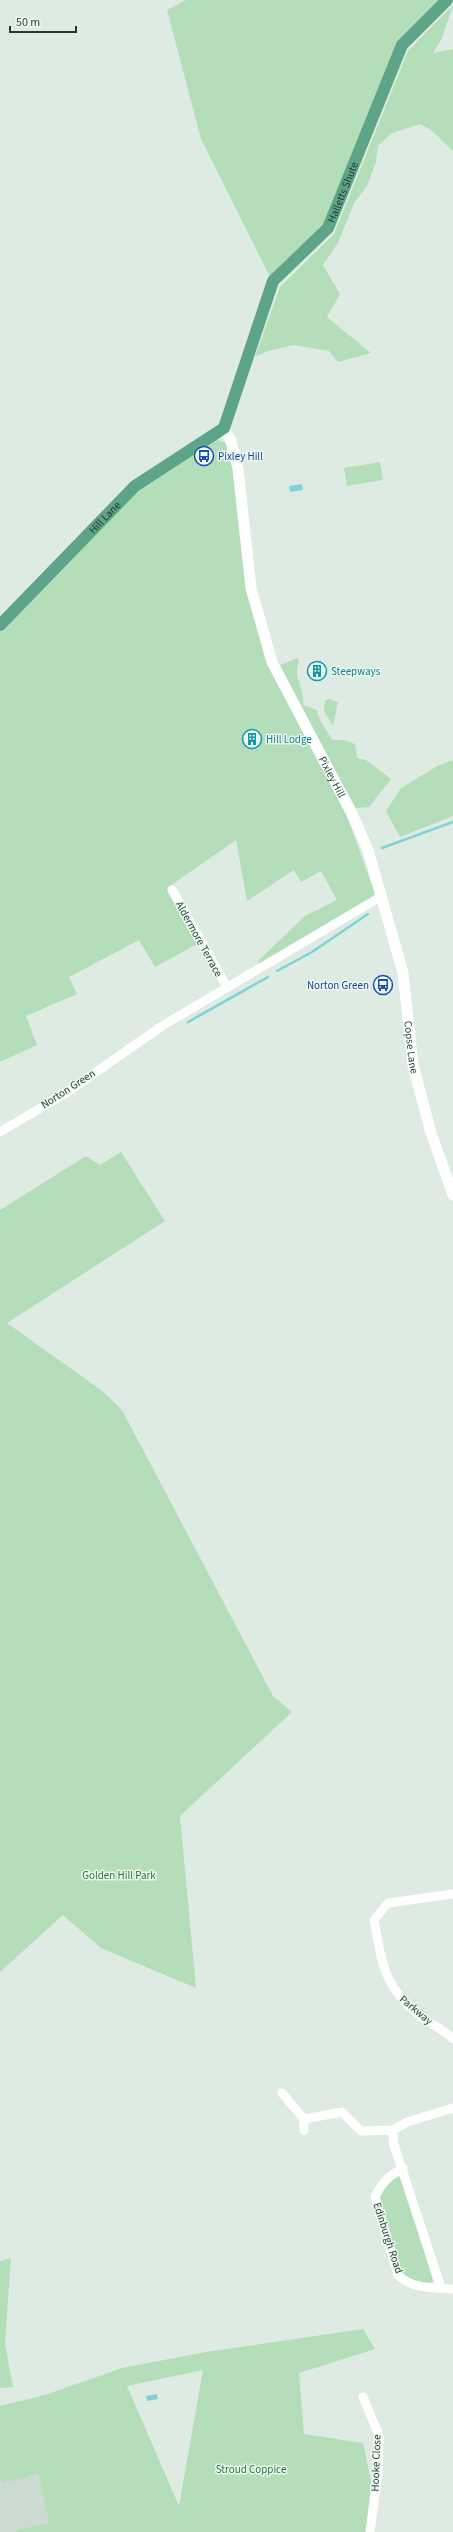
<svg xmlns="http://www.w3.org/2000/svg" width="453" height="2532" font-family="'Source Sans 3',sans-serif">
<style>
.built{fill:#ccdbd2}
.green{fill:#b4deba;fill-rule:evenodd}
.water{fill:#80d3d5}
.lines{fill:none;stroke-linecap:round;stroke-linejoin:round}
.stream{stroke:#80d3d5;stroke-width:2.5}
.minor{stroke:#fff;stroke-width:9}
.tertiary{stroke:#fff;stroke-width:11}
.primary{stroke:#5ea489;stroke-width:12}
.labels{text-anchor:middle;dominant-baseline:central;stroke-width:3;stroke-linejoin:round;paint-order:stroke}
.street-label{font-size:11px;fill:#1e3b2f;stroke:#eef7f1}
.transit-label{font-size:11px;fill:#164399;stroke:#eef7f1;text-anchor:start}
.culture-label{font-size:11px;fill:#0d838f;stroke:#eef7f1;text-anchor:start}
.park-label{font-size:11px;fill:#257539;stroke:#eef7f1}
</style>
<rect width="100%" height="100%" fill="#ddebe3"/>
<path class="built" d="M0,2437L26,2477L38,2474L49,2523L17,2530V2532H0Z"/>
<path class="green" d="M186,0H441L398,44L326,223L270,277L201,139L167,10Z
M453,5L442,38L433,53L453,49V151L431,130L420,124L392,133L378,146L376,162L367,186L354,203L338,243L323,265L340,294L327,317L371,353L338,362L329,351L294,345L268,351L255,357L280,287L334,234L408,51Z
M216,439L227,444L230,454L270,669L298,658C300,664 296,668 297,674C299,685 304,693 303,705L317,710C319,722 326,728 332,740H344L355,744L357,758L366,760L391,779L369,807L356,808L345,788L334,791L347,816L377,899L261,967L258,961L305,916L337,900L321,871L301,882L294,870L247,901L236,840L167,888L201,942L155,967L139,940L69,977L77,994L26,1016L37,1045L0,1062V630L139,488Z
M380,462L383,480L347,486L344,468Z
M329,699L338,702L333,726L324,711L325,701Z
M453,760V816L400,837L386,811L401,788L439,765Z
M121,1152L165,1221L7,1323L101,1390L122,1410L273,1696L292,1712L180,1816L196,1988L101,1948L63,1915L0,1972V1210L86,1156L100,1165Z
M398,2176L402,2177L433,2281L428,2284L406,2279L403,2276L378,2196L379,2191Z
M11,2258L5,2344L13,2387L0,2388V2261Z
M363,2329L375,2349L299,2373L304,2434L363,2443L371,2481L366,2532H17V2530L49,2523L38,2474L2,2483L0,2475V2406L45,2395L122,2368L206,2352ZM203,2370L179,2506L127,2386Z"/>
<path class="water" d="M302,484L303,490L290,492L289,486Z
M157,2394L158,2399L147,2401L146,2396Z"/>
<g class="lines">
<path class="stream" d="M382,848L453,822
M277,971L312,952L368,914
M188,1022L268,977"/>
<path class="minor" d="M172,890L227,987
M0,1132L66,1093L162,1026L382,896
M453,1894L388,1903L374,1920C382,1964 384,1987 420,2016C431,2025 444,2029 453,2039
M282,2093L304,2119L342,2112L361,2131L393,2130
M304,2130V2119
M393,2130V2142L441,2288
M393,2130L407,2122L453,2108
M403,2168C389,2176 382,2182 375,2197L398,2275C411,2289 435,2288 453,2289
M363,2397L379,2435L378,2473L370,2532"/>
<path class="tertiary" id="s1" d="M224,428L231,441L238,469L251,588L272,662L352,814L368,850L403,973L413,1065L431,1133L453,1195"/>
<path class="primary" id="s2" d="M0,625L135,486L224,428L273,281L328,228L402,45L447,0"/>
</g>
<defs>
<g id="bus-ring" transform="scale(1)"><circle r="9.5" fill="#eef7f1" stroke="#1a4fb4" stroke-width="1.5"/><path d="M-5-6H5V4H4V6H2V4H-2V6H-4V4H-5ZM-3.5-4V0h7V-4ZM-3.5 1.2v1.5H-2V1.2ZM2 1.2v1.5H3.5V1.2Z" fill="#1a4fb4"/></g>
<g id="building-ring" transform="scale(1)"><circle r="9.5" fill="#eef7f1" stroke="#0f9aa8" stroke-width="1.5"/><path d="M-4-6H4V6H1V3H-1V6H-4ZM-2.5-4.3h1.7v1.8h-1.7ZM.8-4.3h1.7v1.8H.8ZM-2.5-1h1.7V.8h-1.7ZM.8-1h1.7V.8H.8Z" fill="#0f9aa8"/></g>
</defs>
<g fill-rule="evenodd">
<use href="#bus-ring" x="204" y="456"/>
<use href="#building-ring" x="317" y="671"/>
<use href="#building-ring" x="252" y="739"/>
<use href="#bus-ring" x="383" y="985"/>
</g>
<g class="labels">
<g class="street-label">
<text stroke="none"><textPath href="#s2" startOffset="570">Halletts Shute</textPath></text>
<text stroke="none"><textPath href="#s2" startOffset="150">Hill Lane</textPath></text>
<text stroke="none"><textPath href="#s1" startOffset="370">Pixley Hill</textPath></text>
<text transform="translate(199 939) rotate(61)">Aldermore Terrace</text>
<text stroke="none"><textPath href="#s1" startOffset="654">Copse Lane</textPath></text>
<text transform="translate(68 1089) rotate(-33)">Norton Green</text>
<text transform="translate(416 2010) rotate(40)">Parkway</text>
<text transform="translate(388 2238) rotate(72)">Edinburgh Road</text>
<text transform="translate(376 2463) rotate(-88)">Hooke Close</text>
</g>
<g class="transit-label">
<text x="218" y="456">Pixley Hill</text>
<text x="369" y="985" text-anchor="end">Norton Green</text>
</g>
<g class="culture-label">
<text x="331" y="671">Steepways</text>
<text x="266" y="739">Hill Lodge</text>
</g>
<g class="park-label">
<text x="119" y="1875">Golden Hill Park</text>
<text x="251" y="2469">Stroud Coppice</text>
</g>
</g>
<path d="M10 26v6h66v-6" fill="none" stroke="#1e3b2f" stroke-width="2"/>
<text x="16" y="26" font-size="12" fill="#1e3b2f" stroke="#eef7f1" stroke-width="3" paint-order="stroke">50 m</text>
</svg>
